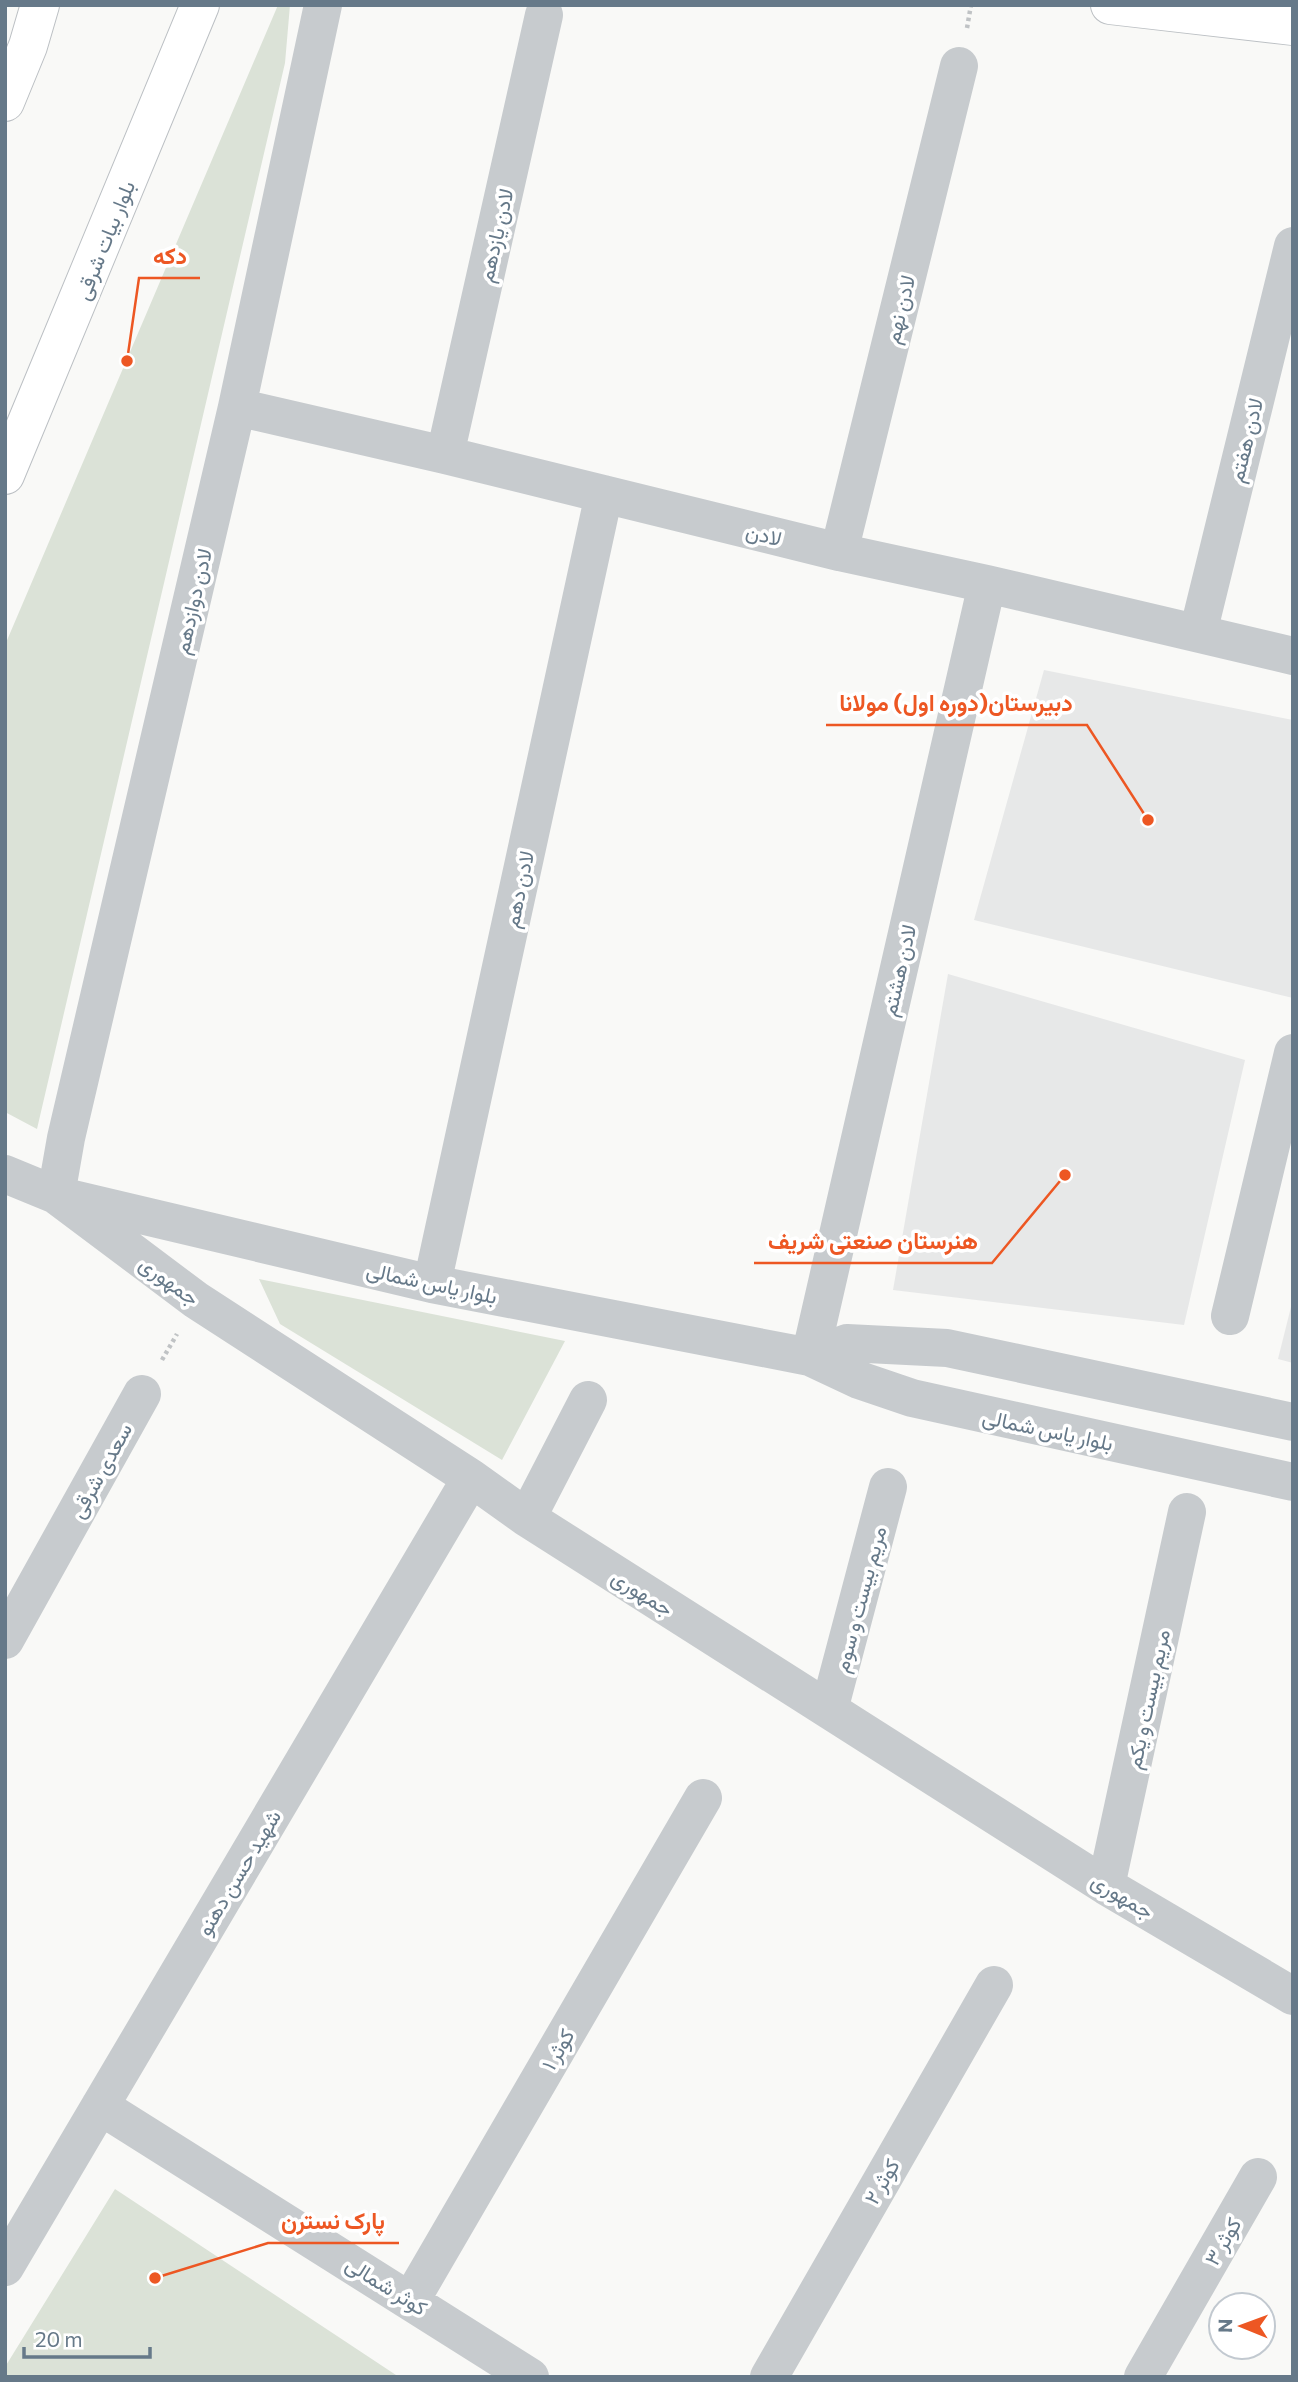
<svg xmlns="http://www.w3.org/2000/svg" width="1298" height="2382" font-family="Commissioner,Vazirmatn,sans-serif">
<style>
.built{fill:#e7e8e8}
.green{fill:#dbe2d7}
.lines{fill:none;stroke-linecap:round;stroke-linejoin:round}
.major-casing{stroke:#bcc0c4;stroke-width:40}
.path{stroke:#c0c3c5;stroke-width:4.5;stroke-dasharray:3.5 3.5;stroke-linecap:butt}
.minor{stroke:#c7cbce;stroke-width:38}
.major{stroke:#fff;stroke-width:38}
.labels{text-anchor:middle;dominant-baseline:central;stroke-width:7;stroke-linejoin:round;paint-order:stroke}
.street-label{font-size:21px;fill:#667989;stroke:#fff}
.leader{fill:none;stroke:#ed5723;stroke-width:2.5}
.callout-dot{fill:#ed5723;stroke:#fff;stroke-width:2.5}
.callout-label{font-size:23px;text-anchor:middle;font-weight:bold;fill:#ed5723;stroke:#fff;stroke-width:7;stroke-linejoin:round;paint-order:stroke}
</style>
<rect width="100%" height="100%" fill="#f9f9f7"/>
<path class="built" d="M1044,670L1293,720V998L974,920Z
M948,974L1245,1060L1184,1325L893,1290Z
M1293,1299V1363L1278,1359Z"/>
<path class="green" d="M278,5H290L285,63L37,1129L5,1112V645Z
M259,1279L565,1341L502,1460L280,1324Z
M115,2189L399,2377H5V2367Z"/>
<g class="lines">
<g class="major-casing">
<path id="major" d="M1110,5L1293,26
M5,102L28,46L40,5
M5,475L200,5"/>
</g>
<path class="path" d="M967,28L971,5
M162,1360L177,1334"/>
<path class="minor" d="M323,5L237,407L66,1138L56,1195L432,1284L810,1357L859,1380L912,1398L1293,1482
M237,407L445,455L839,552L987,584L1293,656
M445,455L544,15
M839,552L959,66
M1198,633L1293,246
M5,1174L56,1195L196,1300L471,1478L527,1518L1106,1886L1293,1996
M432,1284L604,494
M1230,1316L1293,1053
M810,1357L987,584
M810,1357L847,1343L947,1348L1293,1422
M527,1518L588,1400
M5,1640L142,1394
M829,1710L888,1487
M1106,1886L1187,1512
M100,2106L530,2377
M5,2267L471,1478
M411,2300L703,1798
M769,2377L994,1985
M1143,2377L1258,2177"/>
<use href="#major" class="major"/>
</g>
<g class="labels">
<g class="street-label">
<text transform="translate(495 235) rotate(-77)">لادن یازدهم</text>
<text transform="translate(104 240) rotate(-68)">بلوار بیات شرقی</text>
<text transform="translate(899 309) rotate(-76)">لادن نهم</text>
<text transform="translate(1245 440) rotate(-76)">لادن هفتم</text>
<text transform="translate(764 534) rotate(14)">لادن</text>
<text transform="translate(192 601) rotate(-77)">لادن دوازدهم</text>
<text transform="translate(518 889) rotate(-78)">لادن دهم</text>
<text transform="translate(898 970) rotate(-77)">لادن هشتم</text>
<text transform="translate(170 1280) rotate(36)">جمهوری</text>
<text transform="translate(432 1282) rotate(12)">بلوار یاس شمالی</text>
<text transform="translate(1048 1429) rotate(12)">بلوار یاس شمالی</text>
<text transform="translate(100 1470) rotate(-61)">سعدی شرقی</text>
<text transform="translate(643 1592) rotate(32)">جمهوری</text>
<text transform="translate(859 1599) rotate(-75)">مریم بیست و سوم</text>
<text transform="translate(1147 1699) rotate(-78)">مریم بیست و یکم</text>
<text transform="translate(238 1872) rotate(-59)">شهید حسن دهنو</text>
<text transform="translate(1123 1895) rotate(31)">جمهوری</text>
<text transform="translate(557 2049) rotate(-60)">کوثر ۱</text>
<text transform="translate(881 2181) rotate(-60)">کوثر ۲</text>
<text transform="translate(1222 2241) rotate(-60)">کوثر ۳</text>
<text transform="translate(387 2285) rotate(32)">کوثر شمالی</text>
</g>
</g>
<path class="leader" d="M127 361L139 278H200M1148 820L1087 725H826M1065 1175L992 1263H754M155 2278L268 2243H399"/>
<g class="callout-dot">
<circle cx="127" cy="361" r="7"/>
<circle cx="1148" cy="820" r="7"/>
<circle cx="1065" cy="1175" r="7"/>
<circle cx="155" cy="2278" r="7"/>
</g>
<g class="callout-label">
<text x="170" y="264">دکه</text>
<text x="956" y="711">دبیرستان(دوره اول) مولانا</text>
<text x="873" y="1249">هنرستان صنعتی شریف</text>
<text x="333" y="2229">پارک نسترن</text>
</g>
<rect width="1298" height="2382" fill="none" stroke="#667989" stroke-width="14"/>
<g transform="translate(1242 2326) rotate(271)"><circle r="33" fill="#ffffff" stroke="#c2c9d0" stroke-width="2"/>
<path d="M0-5L12 26L0 18L-12 26Z" fill="#ed5723"/>
<text y="-10" font-size="19" font-weight="bold" text-anchor="middle" fill="#667989">N</text>
</g>
<path d="M24 2347v10h126v-10" fill="none" stroke="#667989" stroke-width="3.5"/>
<text x="35" y="2347" font-size="21" fill="#667989" stroke="#ffffff" stroke-width="5" paint-order="stroke">20 m</text>
</svg>
